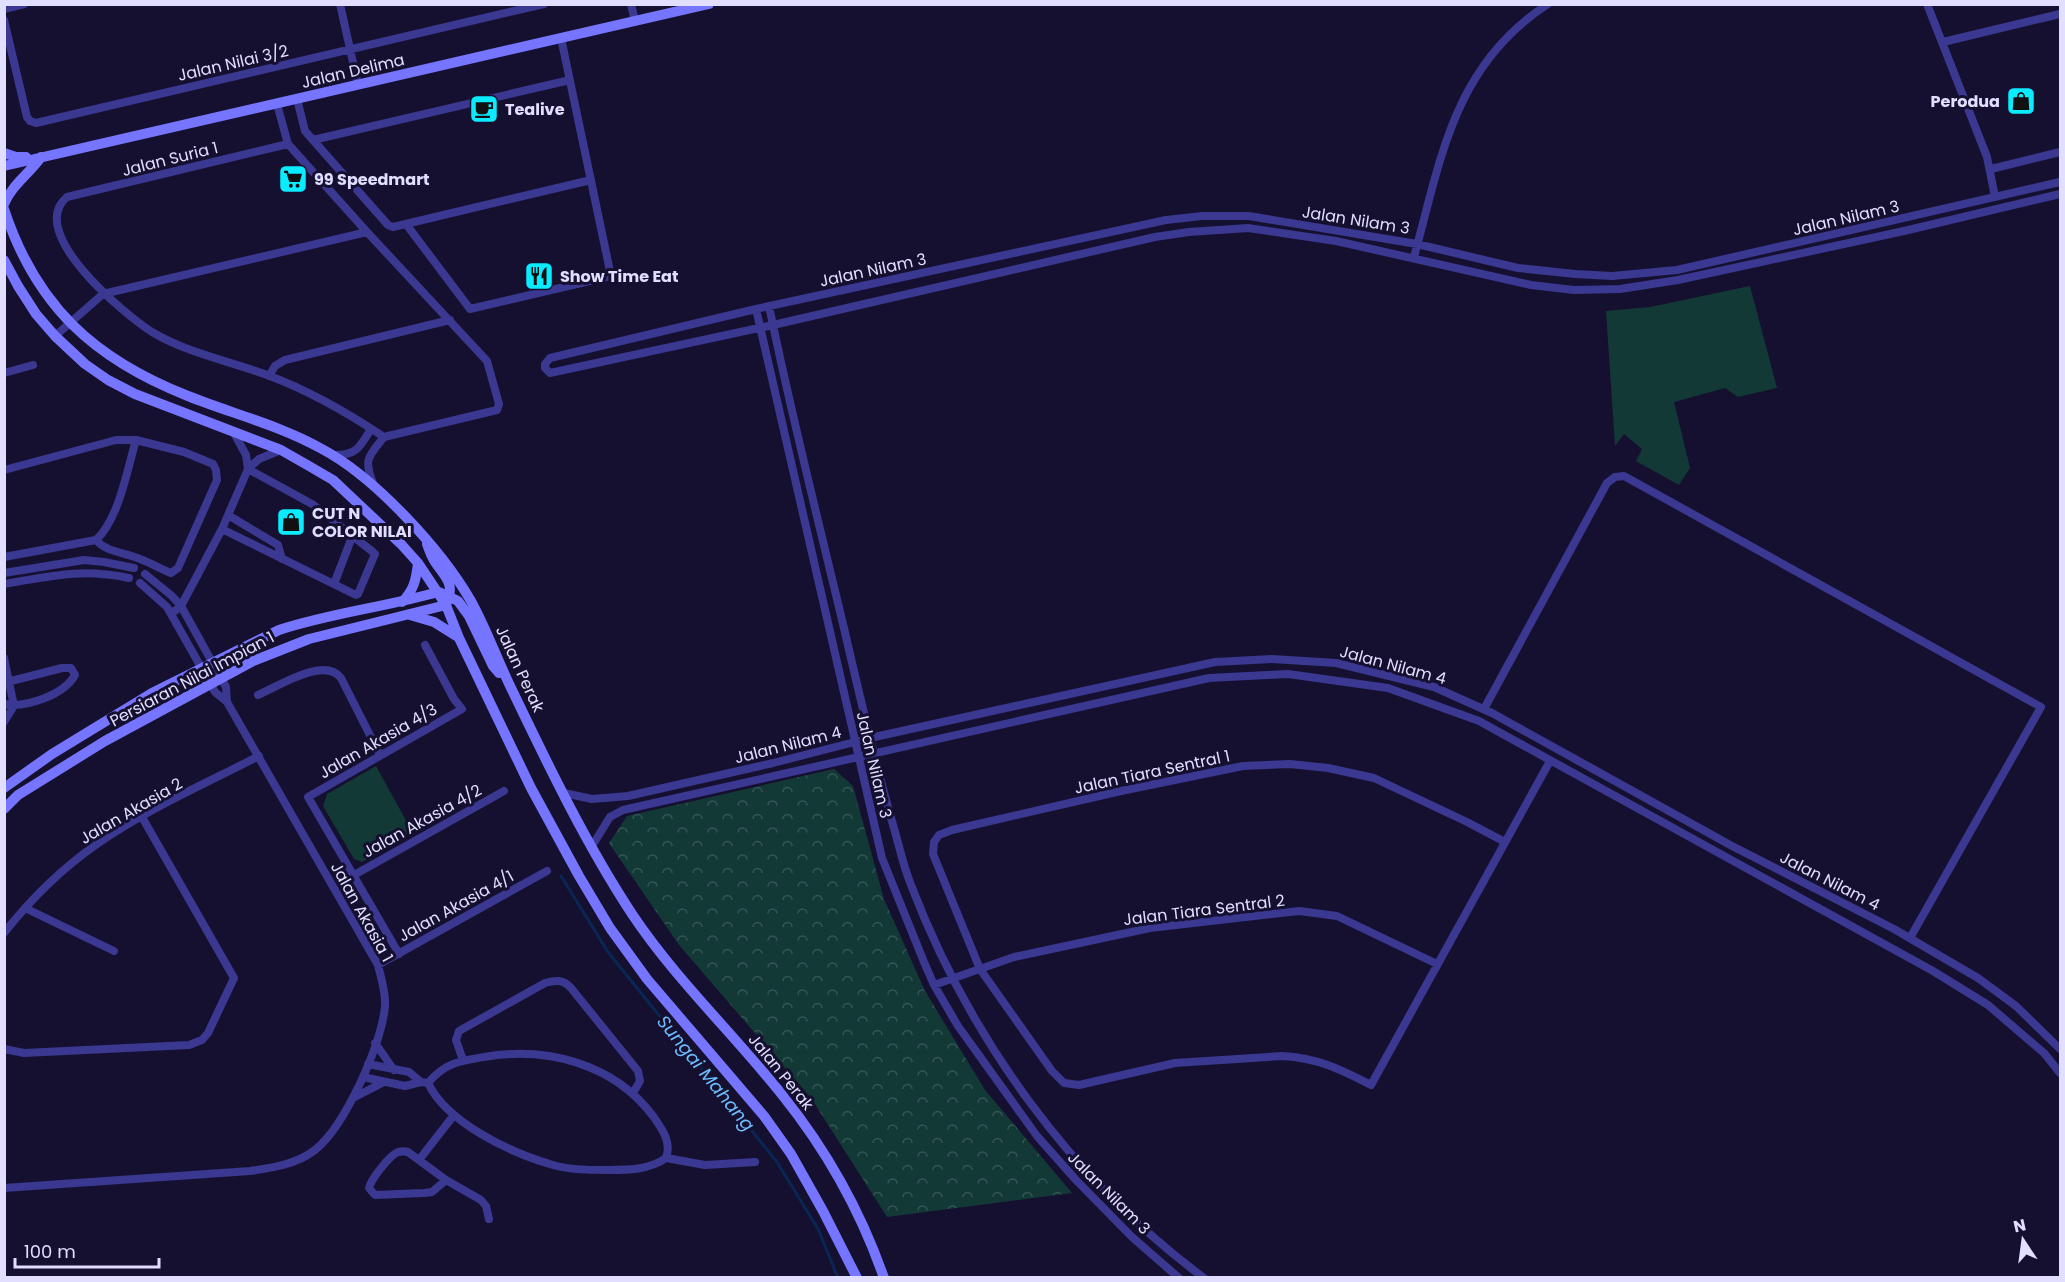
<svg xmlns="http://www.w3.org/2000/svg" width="2065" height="1282" font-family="Poppins,sans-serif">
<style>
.grass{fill:#133937}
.forest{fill:url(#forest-crowns)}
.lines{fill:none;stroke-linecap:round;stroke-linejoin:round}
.stream{stroke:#092654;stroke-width:3}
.street{stroke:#3a3891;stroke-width:8}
.secondary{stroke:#7675ff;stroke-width:10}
.labels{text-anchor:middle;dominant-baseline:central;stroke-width:6;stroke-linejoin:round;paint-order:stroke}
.street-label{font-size:16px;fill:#e1deff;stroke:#15102f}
.poi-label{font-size:16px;font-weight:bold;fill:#e1deff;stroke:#15102f;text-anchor:start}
.water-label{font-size:18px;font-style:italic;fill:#6cbdff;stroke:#15102f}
</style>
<defs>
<pattern id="forest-crowns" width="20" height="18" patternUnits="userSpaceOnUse" patternTransform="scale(1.5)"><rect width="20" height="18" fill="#133937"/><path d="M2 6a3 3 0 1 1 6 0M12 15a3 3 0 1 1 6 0" fill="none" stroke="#355555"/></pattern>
</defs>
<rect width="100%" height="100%" fill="#15102f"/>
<path class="grass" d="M1750,286L1777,388L1738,397L1725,388L1674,402L1690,468L1679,485L1636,461L1642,449L1624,434L1615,446L1606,311L1650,307Z
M376,766L413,833L362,862L354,859L323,806L327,794Z"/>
<path class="forest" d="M834,769L853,786L884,899L925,991L985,1090L1072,1193L887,1217L811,1098L679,945L609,843L627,816Z"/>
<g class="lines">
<path class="stream" d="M561,876L608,952L777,1162L818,1229L838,1278"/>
<path class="street" d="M340,4L358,85
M631,4L635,21
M1927,4L1987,157L1995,197
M4,9L24,4
M4,20L27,117L30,121L36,123L544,4
M1943,42L2060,14
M297,99L305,131L388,225L393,227L591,180
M277,104L288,144L367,232L487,361L499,404L497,410L384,437C348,413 308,390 267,375C229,361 187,353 152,332C124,314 25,232 67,197L288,144
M313,140L570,80
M1991,169L2060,152
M406,224L470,309L611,276L561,38
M1414,257C1441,158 1454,65 1548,4
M756,309L550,358L545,364V368L550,373L773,325L769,306
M55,336L103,294L367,232
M4,373L33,365
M269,376L275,366L285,360L450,320
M234,433L246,455L248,469
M335,455C358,455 360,446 371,429
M4,470L116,440H136L184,452L213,464L216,470L217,480L178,568L171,573C161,569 151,563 140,559C125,552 107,553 96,540C119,519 127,470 136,440
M373,483C363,459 369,456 384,437
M228,515L278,545L282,559
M222,529L356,595L358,594L375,554L373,552L312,504L248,469
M4,557L96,540
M4,573L84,560L104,562L134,568
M145,574L172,596L181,606L226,687L227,702
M4,584C52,576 80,568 129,578
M334,584L352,537
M172,613L181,606L222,529L248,469L259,459L281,450
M4,658L14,706L4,722
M258,695C279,686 324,656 341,678L380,755
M4,704C26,708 64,695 75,675L71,668H62L11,681
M1484,709L1607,483L1615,477L1624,476L2041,707L1910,938
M564,793L592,799L628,796L773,763L870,738L1215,662L1272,659L1336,663L1434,687L1492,713L1732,846L1894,929L1978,978L2016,1006L2060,1049
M1505,842L1467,822L1374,778L1328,768L1290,764L1243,766L1121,791L952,830L939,835L934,842L933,854L980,969L1052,1071L1064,1083L1079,1085L1175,1063L1282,1056C1318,1058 1340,1069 1371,1085L1550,761
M592,846L610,817L623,810L1209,678L1288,674L1388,688L1479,721L1933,971L1988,1005L2044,1053L2060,1073
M354,875L504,791
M25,908L114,951
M4,933C31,899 61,869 97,844C147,809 205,784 259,756
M399,954L308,797L462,709L454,699L425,645
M378,965L547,871
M934,985L1014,957L1150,928L1299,911L1337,916L1437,964
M375,1043L394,1070
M4,1049L24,1053L189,1045L202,1040L208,1033L234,978L142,817
M463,1060L456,1040L459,1031L545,983C556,980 563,979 571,988L638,1071L640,1081L633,1093
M368,1064L409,1072L421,1082
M363,1077L405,1086L421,1082L428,1083
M428,1083C445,1063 459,1061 484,1057C547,1046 614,1064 653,1116C662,1129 672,1142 666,1158
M428,1083C447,1123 511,1153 553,1165C570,1170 590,1170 608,1170C628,1170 649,1170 666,1158
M353,1098L384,1082
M666,1158L705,1165L755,1162
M419,1160L454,1115
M446,1180L432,1192L424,1193L375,1195L369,1188C371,1179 390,1155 398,1152C402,1151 404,1151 408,1152L446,1180L481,1200L486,1206L489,1219
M4,1188L250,1171C272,1168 297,1164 315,1150C345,1126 382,1044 385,1006C386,992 381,978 378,965L227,702L215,692L167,607L140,583
M1179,1278L1132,1237L1076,1180L1037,1136L958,1026L934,985L924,962L882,858L756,309L1166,220L1202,216H1249L1417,244L1518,268L1575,274L1612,276L1677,270L2060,182
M1204,1278C1071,1179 970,1039 911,885C902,863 898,840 891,818C873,754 858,689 843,624C819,524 794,425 773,325L1155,237L1189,232L1248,228L1336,241L1531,285L1574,290L1620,289L1678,280L1904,231L2060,194"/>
<path class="secondary" d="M4,153L16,157H26
M4,166L709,4
M4,204C12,185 29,174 41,157
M4,209C36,306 94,359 188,396C233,414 279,425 322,449C352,465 381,491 405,516C430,542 453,570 471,601C487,630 498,662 513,692C549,767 586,844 632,914C676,980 734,1034 783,1096C827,1151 861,1212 884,1278
M4,260L18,286L36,314L55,336L85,364L108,380L135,394L281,450L309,466L333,480L401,544L418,563L446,605L459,638L531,788L579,876L610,928L647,979L764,1116L791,1154L823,1211L857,1278
M427,544C429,550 431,556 435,562C445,577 455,583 447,602
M439,592L458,601L469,616L493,666L499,673
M402,602C414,590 416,580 418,563
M410,615L434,622L458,637
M4,788L52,754L152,693L279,630C331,613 386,607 438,592
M4,809L18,795L105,741L253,661L309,639L446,605"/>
</g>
<defs>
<g id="shop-square" transform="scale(1.5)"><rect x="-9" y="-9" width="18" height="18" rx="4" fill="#0aebff" stroke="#15102f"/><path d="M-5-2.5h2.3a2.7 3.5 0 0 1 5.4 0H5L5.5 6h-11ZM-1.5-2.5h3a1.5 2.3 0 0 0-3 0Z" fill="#111"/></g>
<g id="cafe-square" transform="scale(1.5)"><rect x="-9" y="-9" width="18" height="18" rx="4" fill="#0aebff" stroke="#15102f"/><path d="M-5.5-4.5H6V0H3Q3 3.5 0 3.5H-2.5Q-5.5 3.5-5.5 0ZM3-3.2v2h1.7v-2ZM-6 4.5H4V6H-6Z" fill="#111"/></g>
<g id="supermarket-square" transform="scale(1.5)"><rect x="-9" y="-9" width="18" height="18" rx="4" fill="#0aebff" stroke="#15102f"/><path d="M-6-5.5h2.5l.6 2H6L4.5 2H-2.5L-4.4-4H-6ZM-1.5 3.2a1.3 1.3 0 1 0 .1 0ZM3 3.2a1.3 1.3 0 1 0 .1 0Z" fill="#111"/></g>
<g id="restaurant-square" transform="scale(1.5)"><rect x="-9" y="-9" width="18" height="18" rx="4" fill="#0aebff" stroke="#15102f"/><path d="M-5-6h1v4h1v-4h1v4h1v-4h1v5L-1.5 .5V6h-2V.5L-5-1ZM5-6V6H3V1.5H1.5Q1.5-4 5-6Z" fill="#111"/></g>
</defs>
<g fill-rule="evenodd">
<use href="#shop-square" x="2021" y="101"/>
<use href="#cafe-square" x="484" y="109"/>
<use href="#supermarket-square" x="293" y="179"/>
<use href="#restaurant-square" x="539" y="276"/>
<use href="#shop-square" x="291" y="522"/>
</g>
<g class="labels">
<g class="street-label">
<text transform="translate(233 63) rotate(-13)">Jalan Nilai 3/2</text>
<text transform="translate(353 71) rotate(-13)">Jalan Delima</text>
<text transform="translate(170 159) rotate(-14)">Jalan Suria 1</text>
<text transform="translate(1846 218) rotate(-13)">Jalan Nilam 3</text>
<text transform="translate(1356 220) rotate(9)">Jalan Nilam 3</text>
<text transform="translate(873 270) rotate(-12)">Jalan Nilam 3</text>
<text transform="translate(1393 665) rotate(15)">Jalan Nilam 4</text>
<text transform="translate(520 669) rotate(65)">Jalan Perak</text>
<text transform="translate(192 679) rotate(-28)">Persiaran Nilai Impian 1</text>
<text transform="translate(378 741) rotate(-30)">Jalan Akasia 4/3</text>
<text transform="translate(788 745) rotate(-14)">Jalan Nilam 4</text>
<text transform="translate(874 765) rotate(77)">Jalan Nilam 3</text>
<text transform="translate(1152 772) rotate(-12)">Jalan Tiara Sentral 1</text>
<text transform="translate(131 811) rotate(-30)">Jalan Akasia 2</text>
<text transform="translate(422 821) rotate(-29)">Jalan Akasia 4/2</text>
<text transform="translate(1830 881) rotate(27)">Jalan Nilam 4</text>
<text transform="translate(456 906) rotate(-29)">Jalan Akasia 4/1</text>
<text transform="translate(1204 910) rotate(-7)">Jalan Tiara Sentral 2</text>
<text transform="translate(362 912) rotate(61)">Jalan Akasia 1</text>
<text transform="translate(781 1072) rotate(51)">Jalan Perak</text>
<text transform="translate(1109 1193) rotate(45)">Jalan Nilam 3</text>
</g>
<g class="poi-label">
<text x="2000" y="101" text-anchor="end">Perodua</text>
<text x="505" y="109">Tealive</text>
<text x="314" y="179">99 Speedmart</text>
<text x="560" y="276">Show Time Eat</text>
<text x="312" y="513">CUT N<tspan x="312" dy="18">COLOR NILAI</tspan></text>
</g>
<g class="water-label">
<text transform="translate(706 1073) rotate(51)">Sungai Mahang</text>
</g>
</g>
<rect width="2065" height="1282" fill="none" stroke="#e1deff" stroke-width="12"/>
<g transform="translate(2023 1240) rotate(347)" stroke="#15102f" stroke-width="4.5" paint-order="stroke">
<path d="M0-4.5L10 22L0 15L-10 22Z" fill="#e1deff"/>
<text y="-9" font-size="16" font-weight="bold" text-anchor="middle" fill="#e1deff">N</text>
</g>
<path d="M15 1258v9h144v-9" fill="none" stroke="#e1deff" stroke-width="3"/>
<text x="24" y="1258" font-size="18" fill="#e1deff" stroke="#15102f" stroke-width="4.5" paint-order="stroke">100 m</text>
</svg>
